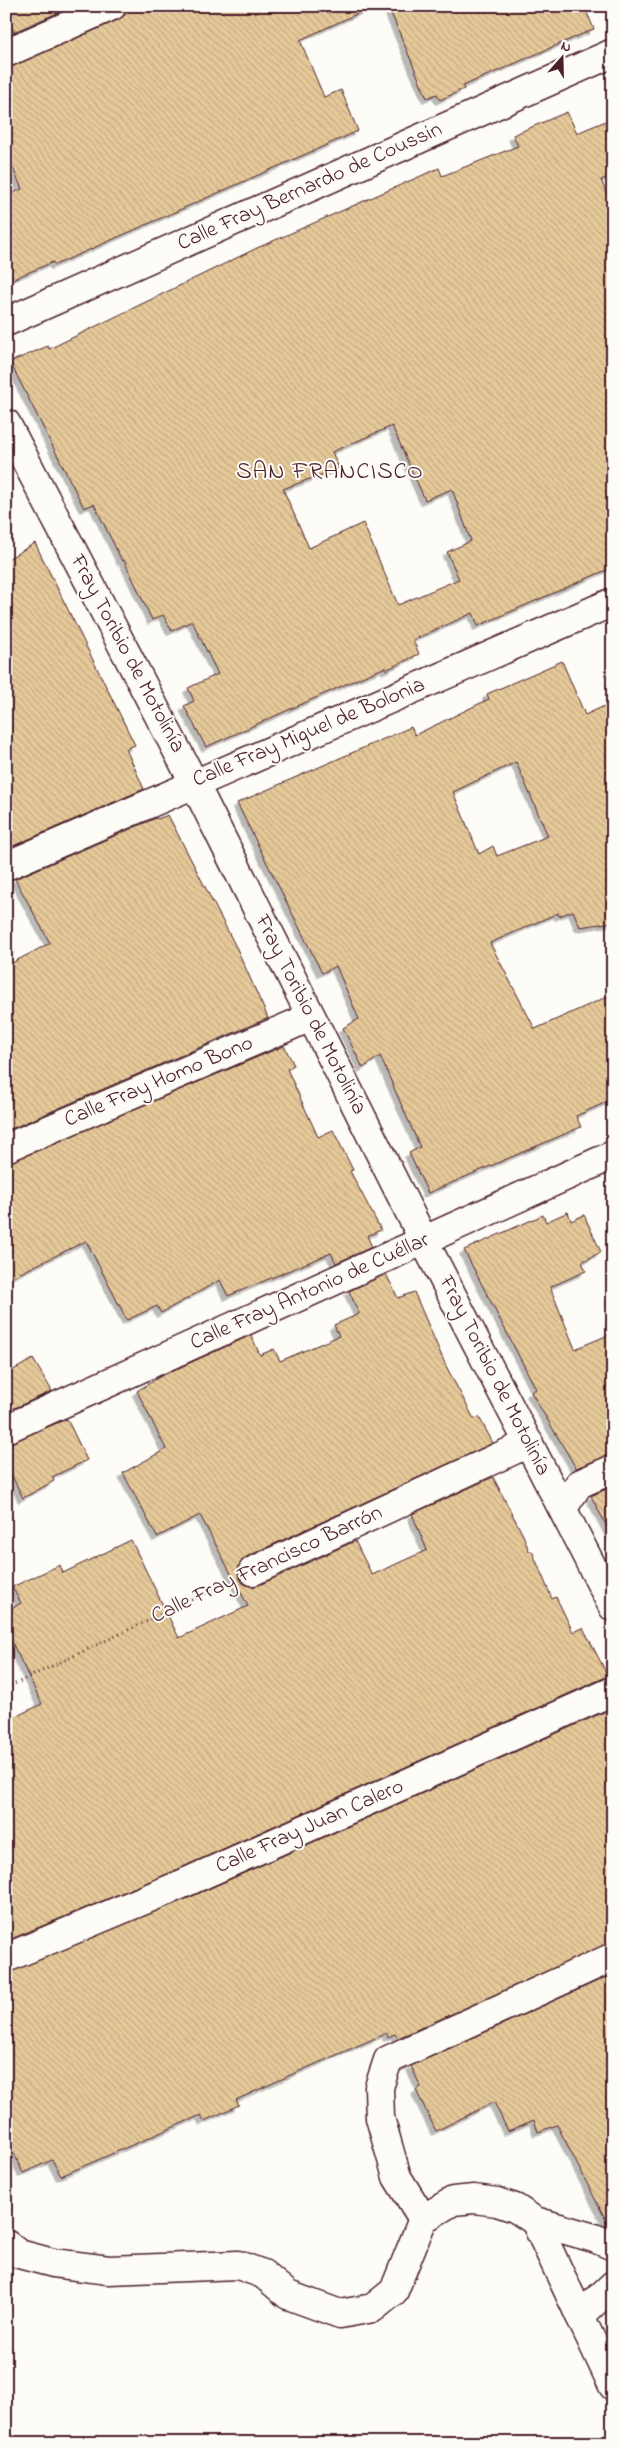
<svg xmlns="http://www.w3.org/2000/svg" width="619" height="2449" font-family="'Indie Flower',sans-serif">
  <style>
    .building { fill: url(#building-back-hatch); stroke: #4a1f2b; fill-rule: evenodd; filter: url(#shadow) }
    .lines { fill: none; stroke-linecap: round; stroke-linejoin: round }
    .minor-casing { stroke: #4a1f2b; stroke-width: 31 }
    .major-casing { stroke: #4a1f2b; stroke-width: 31 }
    .path { stroke: #4a1f2b; stroke-width: 3; stroke-dasharray: 1 4; stroke-linecap: butt }
    .minor { stroke: #fdfcf7; stroke-width: 28 }
    .major { stroke: #fdfcf7; stroke-width: 28 }
    .labels { text-anchor: middle; dominant-baseline: central; stroke-width: 4; stroke-linejoin: round; paint-order: stroke }
    .street-label { font-size: 22px; fill: #4a1f2b; stroke: #fdfcf7 }
    .neighbourhood-label { font-size: 24px; letter-spacing: 1px; fill: #4a1f2b; stroke: #fdfcf7 }
  </style>
  <defs>
    <pattern id="building-back-hatch" width="6" height="6" patternUnits="userSpaceOnUse" patternTransform="scale(1.25)"><rect width="6" height="6" fill="#e5c999"/><path d="M-1 5l2 2M0 0l6 6M5-1l2 2" fill="none" stroke="#c6ac84"/></pattern>
    <filter id="shadow"><feDropShadow dx="-4.5" dy="4.5" stdDeviation="0" flood-color="#0004"/></filter>
  </defs>
  <rect width="100%" height="100%" fill="#fdfcf7"/>
  <filter id="ink" filterUnits="userSpaceOnUse"><feTurbulence type="fractalNoise" baseFrequency=".02" numOctaves="2"/><feDisplacementMap in="SourceGraphic" scale="10" xChannelSelector="R" yChannelSelector="G"/><feConvolveMatrix kernelMatrix="1 2 1 2 8 2 1 2 1" color-interpolation-filters="sRGB"/></filter>
  <g filter="url(#ink)">
    <g class="building">
      <polygon points="6,6 73,6 14,32 6,15"/>
      <polygon points="127,6 374,6 300,40 324,97 341,90 358,131 55,265 53,262 6,282 6,196 22,189 6,152 6,69 118,20 125,15"/>
      <polygon points="388,6 584,6 594,29 463,86 464,89 440,100 437,94 427,98"/>
      <path d="M567,112L577,133L613,118V175L601,180L613,208V567L478,626L473,613L413,640L419,654L386,670V667L362,677L206,747L184,706L194,701L188,688L218,674L192,621L172,631L163,615L152,620L124,560L122,561L94,504L84,508L10,362L48,346L49,349L257,248L439,168L442,176L518,146L513,135ZM392,426L425,500L452,489L471,541L447,552L459,579L398,605L363,523L309,548L283,489L339,468L332,452Z"/>
      <polygon points="35,543 135,745 126,749 144,789 6,849 6,560"/>
      <path d="M562,661L585,715L613,702V922L580,927L573,911L559,916L558,913L490,943L535,1029L613,994V1099L576,1116L581,1127L428,1193L409,1153L420,1147L380,1056L363,1068L343,1028L359,1019L336,966L322,973L237,803L411,727L415,735L489,699L487,694ZM516,762L548,836L497,856L493,846L479,854L453,792Z"/>
      <polygon points="168,815 237,949 268,1018 6,1131 6,966 50,943 15,879 156,818 157,819"/>
      <polygon points="284,1046 294,1065 287,1069 318,1137 333,1130 353,1170 350,1171 381,1230 367,1236 372,1247 336,1263 331,1253 228,1296 220,1280 161,1313 157,1306 127,1320 86,1241 6,1280 6,1163"/>
      <polygon points="568,1212 571,1221 584,1215 601,1252 582,1262 586,1271 550,1287 575,1349 613,1333 613,1454 576,1468 531,1392 536,1389 464,1250 543,1215 546,1222"/>
      <polygon points="386,1274 398,1298 414,1292 446,1366 474,1419 479,1417 493,1443 246,1557 241,1562 238,1569 239,1578 244,1584 252,1587 259,1585 355,1541 372,1575 427,1550 412,1514 493,1477 523,1535 529,1551 532,1551 552,1599 556,1597 573,1632 583,1628 608,1676 174,1871 6,1941 6,1721 42,1704 6,1630 6,1611 21,1603 12,1587 60,1565 63,1573 131,1540 179,1638 248,1606 200,1515 157,1537 123,1473 166,1449 137,1391 161,1376 251,1335 260,1355 274,1349 280,1361 339,1336 334,1325 359,1314 349,1291"/>
      <polygon points="33,1359 52,1391 6,1412 6,1374"/>
      <polygon points="67,1419 87,1460 52,1477 54,1481 23,1498 6,1464 6,1444"/>
      <polygon points="613,1486 613,1538 591,1496"/>
      <polygon points="613,1708 613,1942 398,2038 395,2034 388,2037 387,2033 295,2073 236,2100 239,2105 204,2121 201,2115 61,2176 52,2160 23,2173 15,2155 6,2159 6,1973 186,1899"/>
      <polygon points="613,1974 613,2229 610,2228 557,2125 538,2132 534,2120 508,2131 494,2102 436,2131 416,2090 421,2087 411,2066"/>
    </g>
    <g class="lines">
      <g class="minor-casing">
        <g id="minor">
          <polyline points="6,53 112,6"/>
          <polyline points="6,322 613,53"/>
          <polyline points="6,423 194,783 424,1241 613,1607"/>
          <polyline points="6,866 613,602"/>
          <polyline points="6,1148 311,1017"/>
          <polyline points="6,1429 613,1155"/>
          <polyline points="563,1508 579,1484 613,1469"/>
          <polyline points="253,1571 529,1443"/>
          <polyline points="6,1958 180,1885 613,1691"/>
          <polyline points="423,2219 397,2177 380,2118 379,2087 388,2060 613,1957"/>
          <polyline points="535,2221 580,2316"/>
          <polyline points="6,2244 19,2254 53,2263 109,2270 238,2265 263,2274 288,2295 340,2314 373,2308 394,2291 423,2219 453,2201 474,2199 497,2202 515,2208 535,2221 594,2238 613,2246"/>
        </g>
      </g>
      <g class="major-casing">
        <polyline id="major" points="613,2285 580,2316 613,2386"/>
      </g>
      <polyline class="path" points="6,1688 223,1585"/>
      <use href="#minor" class="minor"/>
      <use href="#major" class="major"/>
    </g>
  </g>
  <g class="labels">
    <g class="street-label">
      <text transform="translate(310 187) rotate(-24)">Calle Fray Bernardo de Coussin</text>
      <text transform="translate(127 654) rotate(62)">Fray Toribio de Motolinía</text>
      <text transform="translate(309 733) rotate(-23)">Calle Fray Miguel de Bolonia</text>
      <text transform="translate(310 1015) rotate(63)">Fray Toribio de Motolinía</text>
      <text transform="translate(159 1082) rotate(-23)">Calle Fray Homo Bono</text>
      <text transform="translate(310 1292) rotate(-24)">Calle Fray Antonio de Cuéllar</text>
      <text transform="translate(494 1376) rotate(63)">Fray Toribio de Motolinía</text>
      <text transform="translate(267 1565) rotate(-25)">Calle Fray Francisco Barrón</text>
      <text transform="translate(310 1827) rotate(-24)">Calle Fray Juan Calero</text>
    </g>
    <g class="neighbourhood-label">
      <text x="330" y="472">SAN FRANCISCO</text>
    </g>
  </g>
  <rect width="619" height="2449" fill="none" stroke="#fdfcf7" stroke-width="25"/>
  <rect x="12" y="12" width="594" height="2424" fill="none" stroke="#4a1f2b" stroke-width="2" filter="url(#ink)"/>
  <g transform="translate(562 58) rotate(20)" stroke="#fdfcf7" stroke-width="4" paint-order="stroke">
  <path d="M0-4L9 19L0 12L-9 19Z" fill="#4a1f2b"/>
  <text y="-8" font-size="14" font-weight="bold" text-anchor="middle" fill="#4a1f2b">N</text>
  </g>
</svg>
